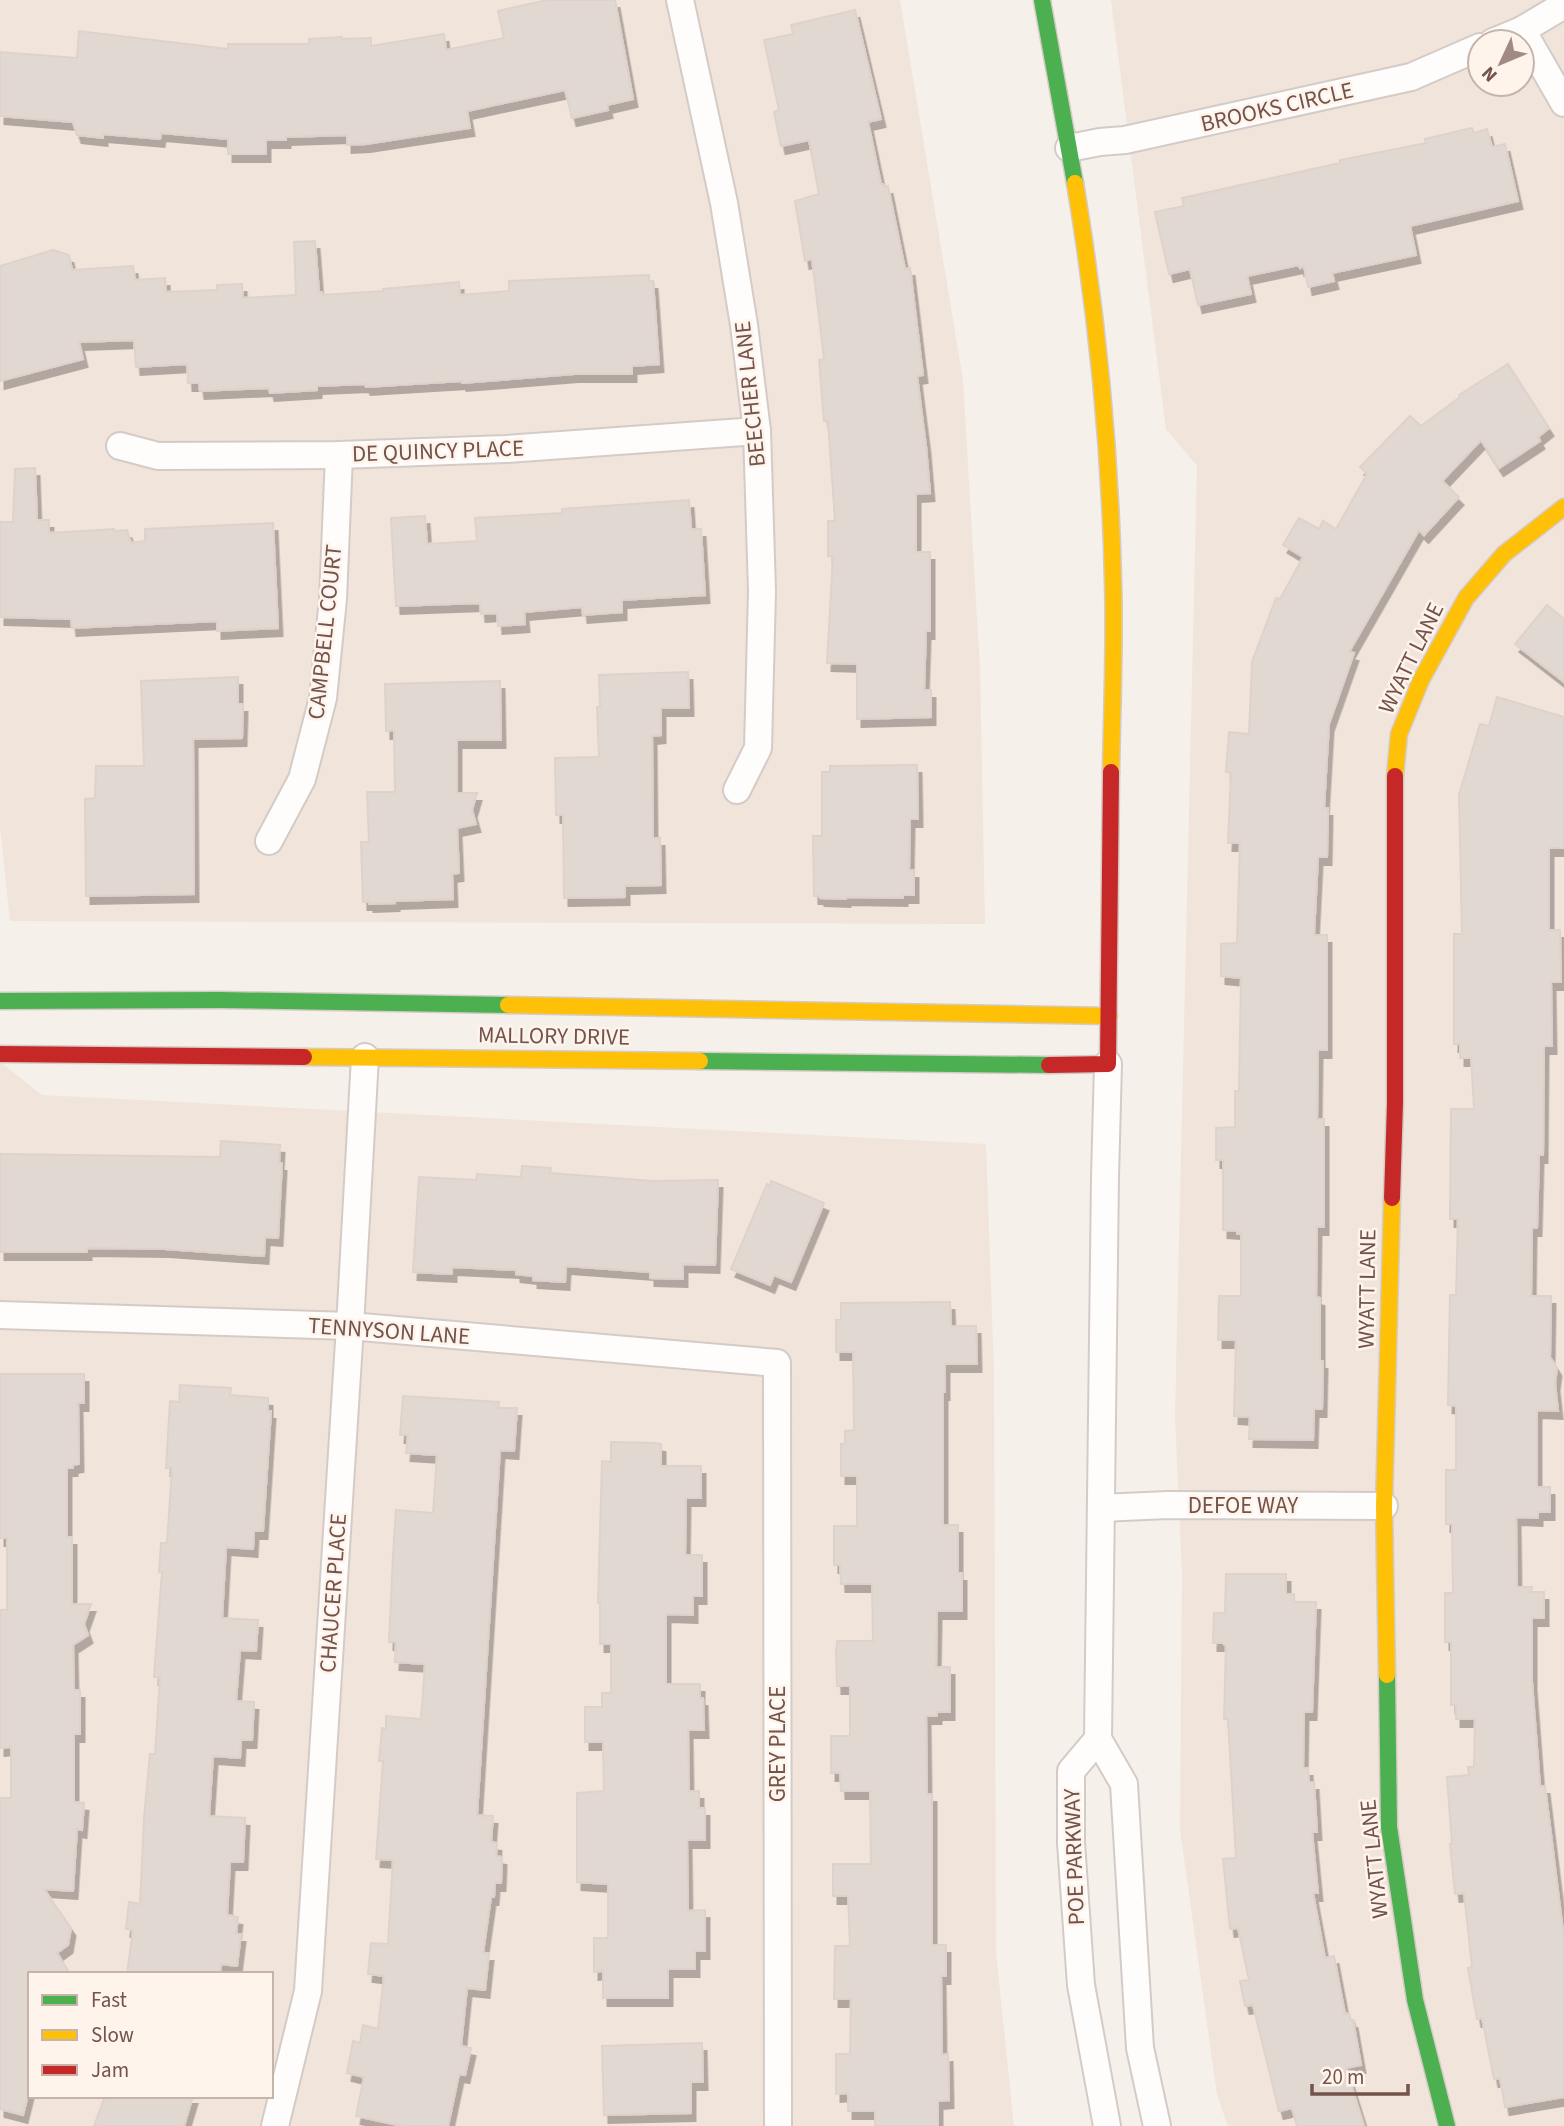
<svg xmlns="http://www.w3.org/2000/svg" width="1564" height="2126" font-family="'Source Sans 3',sans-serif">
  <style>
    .residential { fill: #f1e4da; fill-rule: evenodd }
    .building { fill: #e2d8d2; stroke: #dfd2cc; stroke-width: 2; filter: url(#shadow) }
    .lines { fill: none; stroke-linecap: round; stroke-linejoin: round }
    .street-casing { stroke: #d4cbc7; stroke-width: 30 }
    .fast-casing { stroke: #d5cbc6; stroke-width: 19 }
    .slow-casing { stroke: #d5cbc6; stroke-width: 19 }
    .jam-casing { stroke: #d5cbc6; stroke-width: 19 }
    .street { stroke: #fefdfc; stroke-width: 26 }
    .fast { stroke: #4caf50; stroke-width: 16 }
    .slow { stroke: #ffc107; stroke-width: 16 }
    .jam { stroke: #c62828; stroke-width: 16 }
    .labels { text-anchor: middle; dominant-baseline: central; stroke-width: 5; stroke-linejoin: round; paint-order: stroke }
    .street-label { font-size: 23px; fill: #73534b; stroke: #fef4eb }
  </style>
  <defs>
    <filter id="shadow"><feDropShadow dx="4.5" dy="8" stdDeviation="0" flood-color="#0004"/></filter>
  </defs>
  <rect width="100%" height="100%" fill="#f6f0ea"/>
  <g class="residential">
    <polygon points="0,0 900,0 963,380 980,669 985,924 10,921 0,827"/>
    <path d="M1111,0H1564V2126H1228L1217,2095L1180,1829L1182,1574L1175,1416L1197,466L1166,429ZM1480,42H1522V84H1480Z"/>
    <path d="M0,1062L42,1095L986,1144L994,1373L996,1953L1014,2126H0ZM30,1974H271V2096H30Z"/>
  </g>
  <g class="building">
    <polygon points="547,0 615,0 633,99 607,105 608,110 572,118 565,90 467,111 470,128 366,144 347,145 347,135 286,137 286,140 266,140 266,154 228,154 228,139 161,133 160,139 103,134 103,138 77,135 73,122 0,116 0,52 77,58 79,31 228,49 228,44 309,44 309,39 342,37 342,39 371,38 371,46 444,34 446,50 504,38 498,11"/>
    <polygon points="855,10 881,119 868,122 881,184 883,184 884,187 888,186 905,269 910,268 923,375 917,376 926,446 930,493 916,494 916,552 930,552 930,631 926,631 924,690 931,690 931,717 857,719 857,664 827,663 833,556 828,556 828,521 835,521 828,421 824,421 819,360 824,359 812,259 805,261 795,201 819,194 809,140 781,146 774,112 779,110 764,40 793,34 791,25"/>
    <polygon points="1472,128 1474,133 1487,129 1492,147 1505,144 1518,201 1410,226 1416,255 1332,273 1334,281 1308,287 1304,266 1300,268 1299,265 1247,276 1251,294 1198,305 1190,269 1169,274 1155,212 1184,206 1182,198 1340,163 1340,160 1426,143 1425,139"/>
    <polygon points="315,241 319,292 322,292 322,295 383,291 383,289 459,282 460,295 509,291 509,281 649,275 649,281 653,281 659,364 632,366 632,374 574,374 462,383 462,381 366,387 365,384 317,386 317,390 270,393 269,388 200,391 199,383 188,383 187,364 136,367 134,340 79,342 83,359 0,381 0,266 53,250 69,255 72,270 133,266 135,280 165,278 166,292 217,290 217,285 242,284 243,298 296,295 294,242"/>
    <polygon points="1508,364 1549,428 1538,437 1540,441 1499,468 1481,440 1442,481 1459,497 1424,535 1419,530 1349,652 1354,653 1329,724 1324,808 1328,808 1327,857 1318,857 1314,935 1327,935 1327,1050 1318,1050 1317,1119 1324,1119 1324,1227 1317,1227 1316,1297 1320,1298 1320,1361 1323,1361 1322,1409 1314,1409 1313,1440 1249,1439 1250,1417 1234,1416 1236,1340 1218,1340 1219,1296 1241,1296 1241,1234 1237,1234 1237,1231 1223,1230 1223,1160 1216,1160 1216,1128 1235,1127 1235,1091 1239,1091 1241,978 1221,976 1221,944 1237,943 1240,843 1228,843 1231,773 1226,772 1229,732 1249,734 1252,662 1276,598 1280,599 1303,557 1283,545 1299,518 1319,529 1323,521 1336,529 1367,474 1360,467 1410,416 1421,426 1460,397 1459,395"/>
    <polygon points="35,468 37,520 49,520 49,533 114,529 115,531 127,530 131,543 145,541 145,529 273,523 278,628 217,631 217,621 72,628 71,619 0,617 0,522 13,522 15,469"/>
    <polygon points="689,500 691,529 701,529 705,595 622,600 622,612 583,615 582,607 524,612 525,624 498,626 497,613 481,614 480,603 396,606 391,518 425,516 427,544 477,541 475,518 562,513 562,509"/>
    <polygon points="1547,605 1564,619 1564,682 1515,644"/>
    <polygon points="688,672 689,708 661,708 661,735 652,736 653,838 660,838 661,885 625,886 625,897 564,898 563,815 556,815 555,758 599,757 597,707 600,707 599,675"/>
    <polygon points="238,677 238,704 243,704 242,738 193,739 194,894 86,896 85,799 95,798 96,766 144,766 141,681"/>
    <polygon points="500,681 501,740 457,740 457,793 477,793 472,810 476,824 457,828 459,873 452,874 453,899 395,901 395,903 369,904 369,902 363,902 361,842 369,842 367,792 395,792 394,730 386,731 385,684"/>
    <polygon points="1497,697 1564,717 1564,848 1549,848 1549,930 1560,930 1561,982 1551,982 1552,1046 1544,1046 1543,1155 1539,1155 1537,1228 1532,1228 1531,1296 1551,1296 1550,1357 1557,1368 1555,1383 1558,1411 1537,1410 1537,1487 1550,1487 1550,1512 1538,1512 1538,1518 1516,1517 1517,1587 1532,1587 1531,1592 1544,1592 1544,1618 1532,1618 1532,1682 1540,1786 1545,1786 1564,1939 1564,2097 1505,2107 1500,2078 1494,2079 1482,2018 1477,2019 1468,1968 1472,1967 1464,1893 1455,1894 1450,1844 1452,1844 1447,1777 1469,1775 1468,1767 1474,1767 1475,1719 1456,1719 1456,1705 1451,1705 1451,1642 1445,1642 1445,1593 1453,1593 1452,1524 1446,1524 1446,1470 1456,1470 1456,1406 1448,1405 1450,1295 1456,1295 1458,1219 1450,1219 1451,1109 1474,1109 1471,1058 1460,1058 1460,1044 1454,1044 1454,934 1462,934 1459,795 1480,724 1489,726"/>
    <polygon points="917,765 918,819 910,819 909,870 914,870 914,895 903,895 903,898 846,897 846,899 820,898 819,896 814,896 813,836 822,836 822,772 830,772 830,766"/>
    <polygon points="221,1141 280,1145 279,1163 282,1163 278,1238 265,1237 264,1256 165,1249 87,1248 87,1252 0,1252 0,1154 220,1157"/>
    <polygon points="522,1166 551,1168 550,1173 653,1181 718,1180 715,1265 683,1264 683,1279 650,1278 650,1272 566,1266 565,1282 533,1280 533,1276 516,1274 516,1270 452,1267 452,1274 413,1272 419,1177 476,1180 477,1174 521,1177"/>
    <polygon points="771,1181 824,1203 791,1282 774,1275 770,1285 731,1269 767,1184 770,1186"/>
    <polygon points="950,1302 951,1326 976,1326 977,1364 945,1364 945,1392 943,1392 943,1525 958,1525 958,1573 962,1573 962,1611 937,1611 936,1667 950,1667 950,1712 937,1712 937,1716 926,1716 927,1794 932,1794 932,1945 946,1945 946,1976 941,1976 942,2055 948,2054 949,2100 938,2101 938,2126 875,2126 875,2111 848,2111 848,2093 836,2094 836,2054 850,2054 851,1999 834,1999 835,1946 850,1946 848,1896 833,1896 833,1864 871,1864 870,1791 841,1791 840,1773 831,1773 831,1736 850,1736 850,1686 837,1686 836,1653 837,1641 873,1641 872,1584 841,1584 840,1565 834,1565 834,1526 857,1526 857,1476 841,1476 841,1444 845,1444 845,1431 854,1430 853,1352 836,1352 836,1320 841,1320 841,1303"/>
    <polygon points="0,1374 84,1374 84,1403 78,1403 79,1464 73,1465 73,1468 67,1468 67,1537 72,1537 72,1604 91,1604 84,1624 88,1635 73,1645 74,1690 80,1690 80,1734 74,1734 74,1802 84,1803 82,1830 77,1829 73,1891 44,1889 71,1928 68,1945 57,1953 70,1974 30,1974 30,2087 23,2115 0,2109 0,1798 11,1798 11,1747 0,1748 0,1610 7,1610 7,1538 0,1538"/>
    <polygon points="180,1385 231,1388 230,1395 268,1398 268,1411 271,1411 263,1531 254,1531 253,1549 226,1547 222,1618 258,1620 256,1651 240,1650 236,1701 254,1702 252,1740 241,1740 240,1758 213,1756 209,1816 245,1818 243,1862 230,1862 227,1915 238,1917 236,1934 241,1934 237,1966 221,1964 220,1974 127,1974 133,1930 126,1929 129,1902 140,1904 144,1818 150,1754 155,1754 160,1677 154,1677 162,1572 159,1572 161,1543 167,1543 172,1468 166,1468 170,1401 179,1402"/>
    <polygon points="403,1396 499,1402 498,1408 517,1408 514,1451 500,1450 477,1815 493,1816 491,1842 497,1843 496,1856 502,1857 501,1883 495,1883 494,1897 491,1897 483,1953 489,1953 485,1990 467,1988 461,2046 471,2048 465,2075 459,2074 448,2126 402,2126 356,2116 364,2077 347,2073 353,2041 360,2043 363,2025 378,2029 384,1976 368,1974 371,1943 388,1944 393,1860 376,1859 383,1761 379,1761 382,1728 386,1729 386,1716 421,1719 425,1664 395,1662 396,1642 389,1642 393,1556 396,1510 433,1513 437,1455 406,1453 408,1435 400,1435"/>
    <polygon points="611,1442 655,1443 661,1444 661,1466 701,1466 701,1498 686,1498 685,1555 702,1555 702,1596 693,1596 693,1615 666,1614 666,1684 700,1684 700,1698 703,1698 704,1730 688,1730 689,1791 699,1791 699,1808 705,1808 705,1840 687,1840 688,1911 705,1910 705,1951 695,1951 695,1969 668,1969 668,1998 603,1998 603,1971 594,1972 594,1938 608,1938 608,1884 577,1882 577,1793 604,1791 603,1742 585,1742 585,1707 602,1707 602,1693 611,1693 611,1644 600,1644 600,1603 598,1603 602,1461 611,1462"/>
    <polygon points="1226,1574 1286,1574 1286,1594 1294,1594 1294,1602 1316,1602 1312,1712 1304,1712 1303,1768 1308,1768 1309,1782 1314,1782 1317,1832 1312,1832 1318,1893 1313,1893 1325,1958 1334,1956 1345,2014 1349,2013 1351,2020 1353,2020 1361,2065 1346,2068 1364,2126 1297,2126 1292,2108 1279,2111 1253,2005 1245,2006 1240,1981 1249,1980 1238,1928 1230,1929 1223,1859 1236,1858 1228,1719 1224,1719 1226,1646 1223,1643 1213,1643 1214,1613 1225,1613"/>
    <polygon points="702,2043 703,2082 691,2082 691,2113 604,2115 602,2046"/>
    <polygon points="105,2096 193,2096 184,2126 94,2126"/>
  </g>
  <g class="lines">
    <g class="street-casing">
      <g id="street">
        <polyline points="680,0 724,203 744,325 757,431 762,591 758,748 737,790"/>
        <polyline points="1522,30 1564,103"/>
        <polyline points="1493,42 1522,30 1564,5"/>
        <polyline points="1069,148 1100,142 1125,140 1411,77 1480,47"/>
        <polyline points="120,446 158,456 339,455 506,449 757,431"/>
        <polyline points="269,841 302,779 323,698 333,599 339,455"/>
        <polyline points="0,1315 350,1326 777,1363 778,2126"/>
        <polyline points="1101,1508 1168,1505 1384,1506"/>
        <polyline points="1098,1739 1105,1177 1108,1064"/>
        <polyline points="1098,1739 1071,1771 1071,1843 1081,1985 1107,2126"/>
        <polyline points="1098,1739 1124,1784 1140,2048 1157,2126"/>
        <polyline points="275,2126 308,1991 350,1326 365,1057"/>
      </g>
    </g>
    <g class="fast-casing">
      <g id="fast">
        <polyline points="1042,0 1075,183"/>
        <polyline points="0,1001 220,1000 508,1005"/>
        <polyline points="700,1061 1049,1065"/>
        <polyline points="1387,1675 1389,1827 1415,2000 1447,2126"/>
      </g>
    </g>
    <g class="slow-casing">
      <g id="slow">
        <path d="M1075,183C1097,314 1110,447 1113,581C1115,644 1112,709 1111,772"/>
        <polyline points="1395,776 1399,734 1421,680 1466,598 1504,554 1564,507"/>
        <polyline points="508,1005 1109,1016"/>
        <polyline points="304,1057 700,1061"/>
        <polyline points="1387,1675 1384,1506 1392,1198"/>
      </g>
    </g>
    <g class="jam-casing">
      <g id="jam">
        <polyline points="0,1054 304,1057"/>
        <polyline points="1049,1065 1108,1064 1111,772"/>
        <polyline points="1392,1198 1395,1103 1395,776"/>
      </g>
    </g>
    <use href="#street" class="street"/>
    <use href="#fast" class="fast"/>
    <use href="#slow" class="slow"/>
    <use href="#jam" class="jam"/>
  </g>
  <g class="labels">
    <g class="street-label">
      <text transform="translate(1277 107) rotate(-13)">BROOKS CIRCLE</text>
      <text transform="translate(750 394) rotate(-96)">BEECHER LANE</text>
      <text transform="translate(438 451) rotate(-2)">DE QUINCY PLACE</text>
      <text transform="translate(325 632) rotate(-84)">CAMPBELL COURT</text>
      <text transform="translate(1411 658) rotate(-64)">WYATT LANE</text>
      <text transform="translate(554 1036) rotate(1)">MALLORY DRIVE</text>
      <text transform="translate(1367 1289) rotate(-89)">WYATT LANE</text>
      <text transform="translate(389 1331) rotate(4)">TENNYSON LANE</text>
      <text x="1243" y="1505">DEFOE WAY</text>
      <text transform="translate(333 1593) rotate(-86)">CHAUCER PLACE</text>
      <text transform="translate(777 1744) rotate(-90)">GREY PLACE</text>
      <text transform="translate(1074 1857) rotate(-92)">POE PARKWAY</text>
      <text transform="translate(1374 1859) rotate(-96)">WYATT LANE</text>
    </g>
  </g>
  <rect x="28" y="1972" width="245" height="126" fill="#fef4eb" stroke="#c6b4ab" stroke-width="2"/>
  <rect x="42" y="1995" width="35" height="10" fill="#4caf50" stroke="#c6b4ab" stroke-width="2"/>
  <text x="91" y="2007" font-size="21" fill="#73534b">Fast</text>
  <rect x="42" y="2030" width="35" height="10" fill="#ffc107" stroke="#c6b4ab" stroke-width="2"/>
  <text x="91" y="2042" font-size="21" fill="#73534b">Slow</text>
  <rect x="42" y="2065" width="35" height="10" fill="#c62828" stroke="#c6b4ab" stroke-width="2"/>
  <text x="91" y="2077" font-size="21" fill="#73534b">Jam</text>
  <g transform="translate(1501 63) rotate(226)"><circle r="33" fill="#fef4eb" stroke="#c6b4ab" stroke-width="2"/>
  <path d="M0-5L12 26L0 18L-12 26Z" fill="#a18a83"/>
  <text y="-10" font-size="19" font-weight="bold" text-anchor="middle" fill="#73534b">N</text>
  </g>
  <path d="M1312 2084v10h96v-10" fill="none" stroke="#73534b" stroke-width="3.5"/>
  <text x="1322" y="2084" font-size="21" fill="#73534b" stroke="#fef4eb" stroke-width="5" paint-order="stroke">20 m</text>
</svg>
